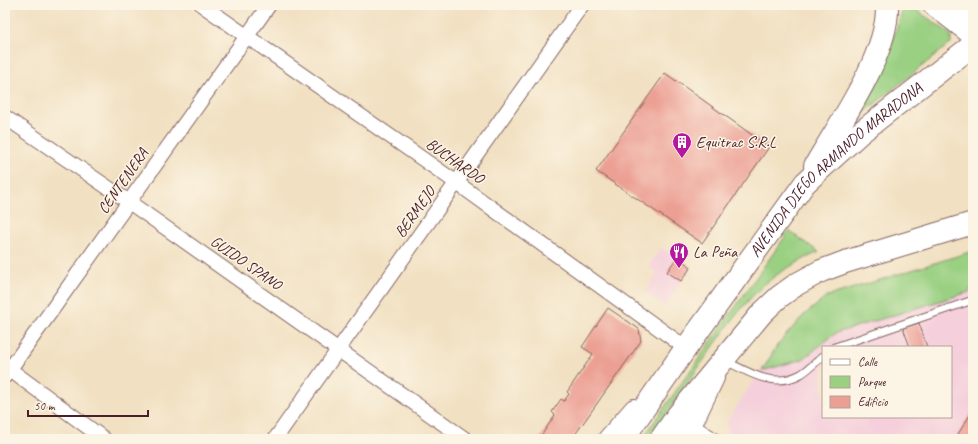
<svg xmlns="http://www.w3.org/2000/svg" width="978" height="444" font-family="Caveat,sans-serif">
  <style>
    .built { fill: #f5cfdb; fill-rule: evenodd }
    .green { fill: #9ad082; stroke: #727856 }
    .building { fill: #eca094 }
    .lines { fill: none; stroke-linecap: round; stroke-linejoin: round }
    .service-casing { stroke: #846360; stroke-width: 9 }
    .minor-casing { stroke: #846360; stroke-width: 16 }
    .tertiary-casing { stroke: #846360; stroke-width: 20 }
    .secondary-casing { stroke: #846360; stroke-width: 22 }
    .primary-casing { stroke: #846360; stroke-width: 24 }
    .service { stroke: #fff; stroke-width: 7 }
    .minor { stroke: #fff; stroke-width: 14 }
    .tertiary { stroke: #fff; stroke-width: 18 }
    .secondary { stroke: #fff; stroke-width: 20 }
    .primary { stroke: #fff; stroke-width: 22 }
    .labels { text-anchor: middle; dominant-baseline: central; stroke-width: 3; stroke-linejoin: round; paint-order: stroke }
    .poi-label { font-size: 16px; fill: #4a1f2b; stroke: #fcf5e5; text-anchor: start }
    .street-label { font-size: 16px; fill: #4a1f2b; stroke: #fcf5e5 }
  </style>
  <rect width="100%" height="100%" fill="#fcf5e5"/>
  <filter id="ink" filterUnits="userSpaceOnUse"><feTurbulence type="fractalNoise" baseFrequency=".025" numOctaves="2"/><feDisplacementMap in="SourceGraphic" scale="8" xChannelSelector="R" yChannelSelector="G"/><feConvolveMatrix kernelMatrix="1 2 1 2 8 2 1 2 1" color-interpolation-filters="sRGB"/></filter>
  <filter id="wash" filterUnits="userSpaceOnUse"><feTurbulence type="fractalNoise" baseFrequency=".012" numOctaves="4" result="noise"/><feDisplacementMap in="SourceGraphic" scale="16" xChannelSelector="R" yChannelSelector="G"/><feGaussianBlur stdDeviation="0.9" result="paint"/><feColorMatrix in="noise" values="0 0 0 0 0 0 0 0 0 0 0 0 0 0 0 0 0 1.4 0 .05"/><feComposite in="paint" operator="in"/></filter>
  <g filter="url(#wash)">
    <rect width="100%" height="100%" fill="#f1e0c1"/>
    <g class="built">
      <polygon points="661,248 691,267 665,306 645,292 658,273 648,267"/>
      <path d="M973,251V439H736L727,434V421L778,344L804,315L828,296ZM823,347H951V417H823Z"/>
    </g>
    <g class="green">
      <polygon points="912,7 951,34 951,43 853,121 886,62 903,8"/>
      <path d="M789,231L819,252C801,260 782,270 766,283C743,303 726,329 708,354C688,382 668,411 648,439H642Z"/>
      <polygon points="973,251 973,286 969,292 836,333 803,359 762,371 778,344 804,315 828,296"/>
    </g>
    <g id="blocks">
      <g class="building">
        <polygon points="665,73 769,147 702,243 596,171"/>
        <polygon points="677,257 691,267 681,281 667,272"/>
        <polygon points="608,308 639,329 641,341 572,439 539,439 555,415 552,412 561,399 564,401 569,394 567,392 593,354 582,347"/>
        <polygon points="919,323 927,347 910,347 903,328"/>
        <polygon points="973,410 973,439 955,439"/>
      </g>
    </g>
  </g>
  <g filter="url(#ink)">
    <use href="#blocks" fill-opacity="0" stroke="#846360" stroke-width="1"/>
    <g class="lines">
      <g class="service-casing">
        <g id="service">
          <polyline points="835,347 973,300"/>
          <path d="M726,361C750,373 774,389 801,374C809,369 816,362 823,356"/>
        </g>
      </g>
      <g class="minor-casing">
        <g id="minor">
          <polyline points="202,5 457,183 686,348"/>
          <polyline points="5,117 129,202 465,439"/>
          <polyline points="5,366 104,439"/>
          <polyline points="5,376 269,5"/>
          <polyline points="684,421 713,439"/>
          <polyline points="275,439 582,5"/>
        </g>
      </g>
      <g class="tertiary-casing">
        <g id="tertiary">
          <polyline points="607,439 634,408"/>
          <polyline points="684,439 692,426 715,378"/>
        </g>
      </g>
      <g class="secondary-casing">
        <g id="secondary">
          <polyline points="933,5 973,36"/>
          <polyline points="956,5 973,15"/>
        </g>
      </g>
      <g class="primary-casing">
        <g id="primary">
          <path d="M815,166C839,124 889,54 887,5"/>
          <path id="s1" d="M623,439L686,348L805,183L860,133L973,45"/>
          <polyline points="661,439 677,416 762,313 779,297 797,284 821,271 845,262 973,223"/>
        </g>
      </g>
      <use href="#service" class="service"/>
      <use href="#minor" class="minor"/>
      <use href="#tertiary" class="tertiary"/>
      <use href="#secondary" class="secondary"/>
      <use href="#primary" class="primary"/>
    </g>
  </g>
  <defs>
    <g id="building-pin" transform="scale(1)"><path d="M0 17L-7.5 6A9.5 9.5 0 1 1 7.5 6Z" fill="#b5179e" stroke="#fcf5e5"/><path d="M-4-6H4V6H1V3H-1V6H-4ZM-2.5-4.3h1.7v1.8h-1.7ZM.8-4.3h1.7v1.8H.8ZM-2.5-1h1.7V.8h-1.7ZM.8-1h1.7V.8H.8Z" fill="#fff"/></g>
    <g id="restaurant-pin" transform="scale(1)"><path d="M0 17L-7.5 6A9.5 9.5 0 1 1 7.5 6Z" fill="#b5179e" stroke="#fcf5e5"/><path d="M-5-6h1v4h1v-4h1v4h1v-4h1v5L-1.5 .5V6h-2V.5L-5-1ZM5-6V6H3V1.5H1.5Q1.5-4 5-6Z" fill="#fff"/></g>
  </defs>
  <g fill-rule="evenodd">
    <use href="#building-pin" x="682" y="142"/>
    <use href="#restaurant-pin" x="679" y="252"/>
  </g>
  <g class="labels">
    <g class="poi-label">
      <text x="696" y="142">Equitrac S.R.L</text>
      <text x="693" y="252">La Peña</text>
    </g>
    <g class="street-label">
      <text transform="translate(455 161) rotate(35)">BUCHARDO</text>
      <text stroke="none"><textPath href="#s1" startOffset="345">AVENIDA DIEGO ARMANDO MARADONA</textPath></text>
      <text transform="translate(123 181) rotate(-55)">CENTENERA</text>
      <text transform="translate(415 212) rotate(-55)">BERMEJO</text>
      <text transform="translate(246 263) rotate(35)">GUIDO SPANO</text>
    </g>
  </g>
  <rect width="978" height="444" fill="none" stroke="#fcf5e5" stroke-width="20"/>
  <rect x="822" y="346" width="130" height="72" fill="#fcf5e5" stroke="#b59f9b"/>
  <rect x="830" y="359" width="20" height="6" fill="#ffffff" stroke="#b59f9b"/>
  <text x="858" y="366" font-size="12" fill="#4a1f2b">Calle</text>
  <rect x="830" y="376" width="20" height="12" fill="#9ad082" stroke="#b59f9b"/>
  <text x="858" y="386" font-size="12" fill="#4a1f2b">Parque</text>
  <rect x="830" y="396" width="20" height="12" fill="#eca094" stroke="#b59f9b"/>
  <text x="858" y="406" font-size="12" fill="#4a1f2b">Edificio</text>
  <path d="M28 410v6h120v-6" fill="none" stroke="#4a1f2b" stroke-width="2"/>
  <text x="34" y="410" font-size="12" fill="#4a1f2b" stroke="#fcf5e5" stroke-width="3" paint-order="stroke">50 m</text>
</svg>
